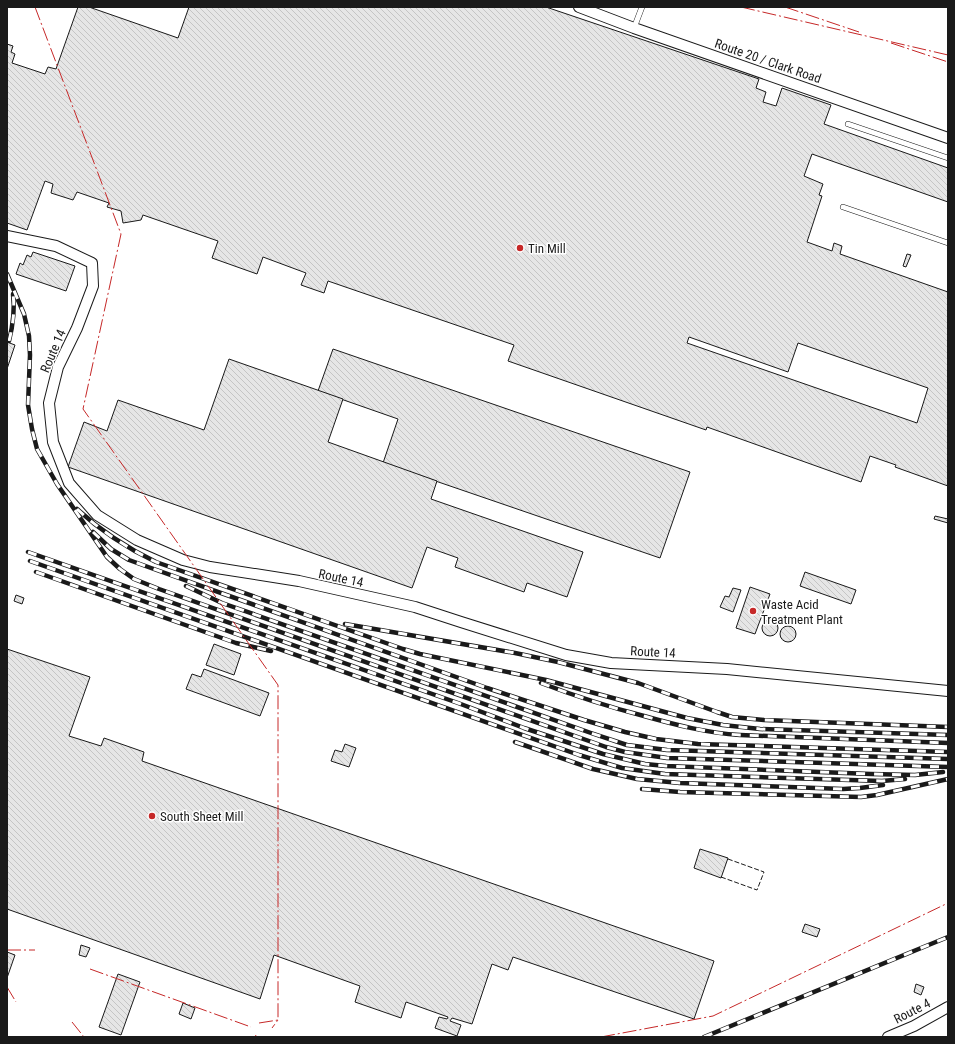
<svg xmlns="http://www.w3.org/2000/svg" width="955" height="1044" font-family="'Roboto Condensed',sans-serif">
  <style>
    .building { fill: url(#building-back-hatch); stroke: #1a1a1a; fill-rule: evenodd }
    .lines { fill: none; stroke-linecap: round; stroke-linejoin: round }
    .service-casing { stroke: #1a1a1a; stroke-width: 6 }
    .minor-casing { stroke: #1a1a1a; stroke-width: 12 }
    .service { stroke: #fff; stroke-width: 5 }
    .minor { stroke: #fff; stroke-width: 10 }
    .rail-casing { stroke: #1a1a1a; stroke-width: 4.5 }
    .rail { stroke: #fff; stroke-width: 3; stroke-dasharray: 9; stroke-linecap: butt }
    .fence { stroke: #1a1a1a; stroke-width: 1; stroke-dasharray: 5 2; stroke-linecap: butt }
    .power { stroke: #c62828; stroke-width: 1; stroke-dasharray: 14 3 2 3; stroke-linecap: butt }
    .poi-dot { fill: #c62828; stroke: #fff; stroke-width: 1.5 }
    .labels { text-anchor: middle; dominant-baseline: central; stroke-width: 3; stroke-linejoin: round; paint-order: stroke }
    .street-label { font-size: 13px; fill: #1a1a1a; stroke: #fff }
    .poi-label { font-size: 13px; fill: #1a1a1a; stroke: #fff; text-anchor: start }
  </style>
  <defs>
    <pattern id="building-back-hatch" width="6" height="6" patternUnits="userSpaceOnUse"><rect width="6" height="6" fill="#e6e6e6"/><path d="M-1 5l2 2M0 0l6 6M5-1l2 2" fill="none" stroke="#c5c5c5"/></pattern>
  </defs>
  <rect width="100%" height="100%" fill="#fff"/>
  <g class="building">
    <path d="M78,7H89L178,38L189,7H546L759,79L756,88L766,92L763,102L776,106L782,88L831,105L824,124L948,168V202L812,154L804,176L823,184L819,195L822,196L807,242L832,251L834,243L842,246L840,254L948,292V486L895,467L896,465L870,456L861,482L707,427L706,430L508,361L514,345L328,281L324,293L301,285L306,273L263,257L257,274L212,258L218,241L143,215L141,220L123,223L121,211L107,207L109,203L77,192L73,200L51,193L53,184L45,181L27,230L7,223V44L13,46L11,52L15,54L12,63L45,74L48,67L56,69ZM689,337L788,372L798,343L928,388L917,423L687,343Z"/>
    <polygon points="33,252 75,266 66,291 16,274 20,263 23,265 27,255 31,257"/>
    <polygon points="907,254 911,255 906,267 903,266"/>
    <polygon points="7,342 15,345 7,369"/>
    <polygon points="333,349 690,472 660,558 383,463 398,419 318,391"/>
    <polygon points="229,359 343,399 328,442 437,481 431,499 583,552 567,597 527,583 524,592 455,567 458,558 427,547 412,588 68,467 84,422 107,431 118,400 204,430"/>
    <polygon points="935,516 948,519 948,523 934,519"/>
    <polygon points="805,572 856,590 851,604 800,586"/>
    <polygon points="750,587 770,594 755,634 736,628"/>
    <polygon points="733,588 741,590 733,612 720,607 725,596 729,597"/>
    <polygon points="16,595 24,598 22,604 14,601"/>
    <circle cx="770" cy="628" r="8"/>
    <circle cx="788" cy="634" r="8"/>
    <polygon points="214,644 241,654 234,675 206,665"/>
    <polygon points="7,649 90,677 69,736 101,746 104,738 144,752 142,761 714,961 694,1019 513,957 508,970 492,964 472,1024 452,1018 450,1021 461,1025 457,1036 435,1028 439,1017 447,1019 448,1017 406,1002 401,1018 355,1002 360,986 274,955 260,999 7,909"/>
    <polygon points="204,669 269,693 260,716 186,689 192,674 201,677"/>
    <polygon points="345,744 356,748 349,767 331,761 335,750 342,752"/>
    <polygon points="700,849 728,858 721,878 694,868"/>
    <polygon points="805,924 820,929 817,937 802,932"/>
    <polygon points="81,945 90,948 86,957 79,955"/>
    <polygon points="7,952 15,955 7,978"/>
    <polygon points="118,974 140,982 121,1035 99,1027"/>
    <polygon points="916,984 924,987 921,995 914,992"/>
    <polygon points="183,1003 195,1008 191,1019 179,1014"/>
  </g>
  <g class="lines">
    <g class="service-casing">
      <g id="service">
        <polyline points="634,28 642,7"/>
        <polyline points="848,124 948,158"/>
        <polyline points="843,207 948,243"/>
      </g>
    </g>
    <g class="minor-casing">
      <g id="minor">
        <polyline points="579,7 634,28 948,138"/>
        <polyline points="7,236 56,246 92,263 93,286 77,328 58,367 49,403 53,442 69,483 97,515 137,540 183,560 210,567 299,581 415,607 461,622 566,655 611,663 727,669 948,691"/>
        <polyline points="888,1037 914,1026 948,1007"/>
      </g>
    </g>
    <use href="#service" class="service"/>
    <use href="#minor" class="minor"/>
    <g class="rail-casing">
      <g id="rail">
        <polyline points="7,274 24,314 29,336 30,355 28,405 32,429 37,449 57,484 107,557 120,569 134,579 159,589 606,747 625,752 667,758 948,767"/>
        <path d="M9,341C13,325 15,310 13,294"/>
        <path d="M77,509C101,531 127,548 156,562L403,649L420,654L546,680L687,718L723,725L760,729L948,735"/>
        <polyline points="93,532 111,549 129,560 151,568 487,688 584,720 625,732 656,739 698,744 948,752"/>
        <polyline points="28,552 458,703 524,728 603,754 645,764 666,766 871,774 915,775 943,772"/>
        <polyline points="30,561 579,755 622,768 665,774 882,781 905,779"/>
        <polyline points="36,572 236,643 271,651"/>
        <polyline points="186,586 222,603 591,733 627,745 667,750 948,759"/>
        <polyline points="345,624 515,653 558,662 638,683 717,712 732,717 764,720 948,727"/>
        <path d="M541,683C575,696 609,707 644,716C676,725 707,733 740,735L948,743"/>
        <polyline points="515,742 593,769 637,779 680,783 843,789 860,788 883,785"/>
        <polyline points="642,789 680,792 861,797 877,795 948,779"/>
        <polyline points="704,1037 948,937"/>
      </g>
    </g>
    <use href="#rail" class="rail"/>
    <polyline class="fence" points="721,877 757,890 764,872 728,859"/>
    <g class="power">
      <polyline points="35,7 121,234 83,409 278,685 278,1020 272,1028"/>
      <polyline points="741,7 948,55"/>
      <polyline points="785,7 859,32"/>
      <polyline points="891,43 948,62"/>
      <polyline points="7,950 35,950"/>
      <polyline points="90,969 251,1027"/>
      <polyline points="7,987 16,1002"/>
      <polyline points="72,1022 84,1037"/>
      <polyline points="259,1023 278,1020"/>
      <polyline points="278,1036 279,1037"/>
      <polyline points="255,1037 256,1035"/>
      <polyline points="601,1037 713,1016 948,903"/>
    </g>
  </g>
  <g class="poi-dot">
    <circle cx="520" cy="248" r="4"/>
    <circle cx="753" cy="611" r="4"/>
    <circle cx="152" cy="816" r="4"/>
  </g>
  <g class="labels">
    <g class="street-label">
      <text transform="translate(768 61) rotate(19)">Route 20 / Clark Road</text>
      <text transform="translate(53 351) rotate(-67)">Route 14</text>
      <text transform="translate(341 578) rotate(12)">Route 14</text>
      <text transform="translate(653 652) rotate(3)">Route 14</text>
      <text transform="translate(912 1011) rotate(-27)">Route 4</text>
    </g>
    <g class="poi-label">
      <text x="528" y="248">Tin Mill</text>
      <text x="761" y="604">Waste Acid<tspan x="761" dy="15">Treatment Plant</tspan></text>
      <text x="160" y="816">South Sheet Mill</text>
    </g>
  </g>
  <rect width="955" height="1044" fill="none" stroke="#1a1a1a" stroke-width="16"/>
</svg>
